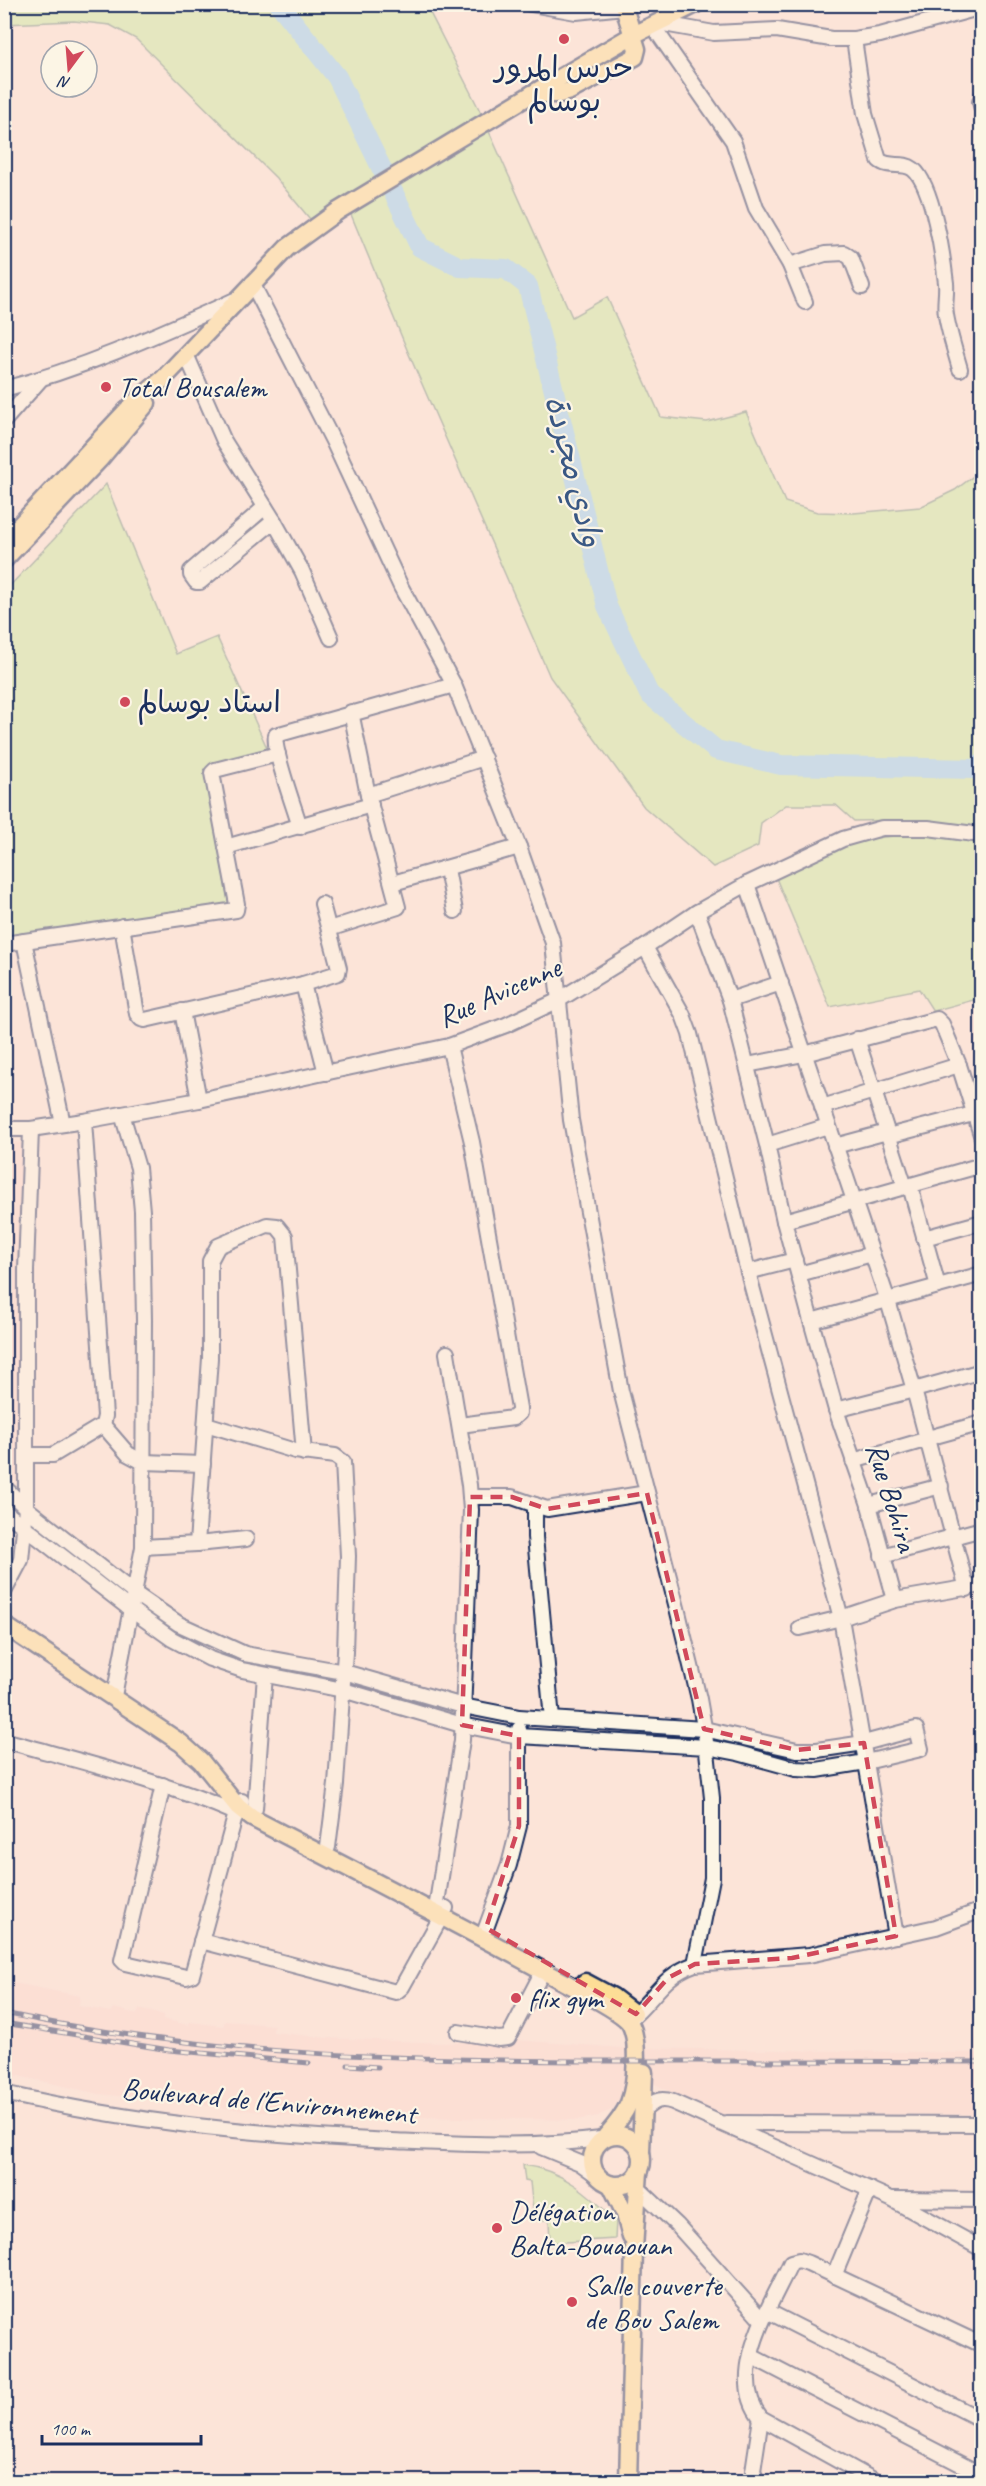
<svg xmlns="http://www.w3.org/2000/svg" width="986" height="2486" font-family="Caveat,'Playpen Sans Arabic',sans-serif">
  <style>
    .built { fill: #fcd9cf }
    .green { fill: #c9eba3; stroke: #728d80; stroke-width: 1.5 }
    .lines { fill: none; stroke-linecap: round; stroke-linejoin: round }
    .river { stroke: #95d1f5; stroke-width: 20 }
    .minor-casing { stroke: #1b2f5e; stroke-width: 18 }
    .major-casing { stroke: #1b2f5e; stroke-width: 21 }
    .minor { stroke: #fcf5e5; stroke-width: 14 }
    .major { stroke: #fdde96; stroke-width: 16 }
    .rail-casing { stroke: #1b2f5e; stroke-width: 5 }
    .rail { stroke: #fcf5e5; stroke-width: 3; stroke-dasharray: 9; stroke-linecap: butt }
    .marked { fill: none; stroke: #d1495b; stroke-width: 4.5; stroke-dasharray: 12 8; stroke-linejoin: round }
    .poi-dot { fill: #d1495b; stroke: #fcf5e5; stroke-width: 2 }
    .labels { text-anchor: middle; dominant-baseline: central; stroke-width: 4.5; stroke-linejoin: round; paint-order: stroke }
    .poi-label { font-size: 30px; fill: #1b2f5e; stroke: #fcf5e5; text-anchor: start }
    .street-label { font-size: 30px; fill: #1b2f5e; stroke: #fcf5e5 }
    .water-label { font-size: 32px; font-style: italic; fill: #3a5884; stroke: #fcf5e5 }
  </style>
  <rect width="100%" height="100%" fill="#fce4d8"/>
  <filter id="ink" filterUnits="userSpaceOnUse"><feTurbulence type="fractalNoise" baseFrequency=".0167" numOctaves="2"/><feDisplacementMap in="SourceGraphic" scale="12" xChannelSelector="R" yChannelSelector="G"/><feConvolveMatrix kernelMatrix="1 2 1 2 8 2 1 2 1" color-interpolation-filters="sRGB"/></filter>
  <g filter="url(#ink)">
    <g class="built">
      <polygon points="5,1142 31,1143 19,1483 5,1470"/>
      <polygon points="4,1981 80,1996 79,2006 111,2012 114,2008 137,2014 139,2009 164,2015 163,2019 188,2025 190,2022 223,2026 225,2021 274,2025 273,2032 328,2038 444,2043 516,2040 623,2048 981,2053 981,2114 718,2115 628,2071 623,2093 613,2109 598,2116 577,2120 291,2115 99,2094 5,2073"/>
    </g>
    <g class="green">
      <polygon points="4,5 426,5 479,109 572,317 607,297 661,417 707,422 746,412 785,502 817,512 854,513 920,507 955,490 980,471 981,465 981,829 911,820 854,821 836,805 786,805 761,823 758,846 713,867 644,807 550,677 408,352 345,200 310,219 276,178 136,39 110,25 74,21 5,24"/>
      <polygon points="106,484 176,654 217,637 268,750 204,769 229,905 5,940 5,591"/>
      <polygon points="915,834 981,843 981,998 933,1011 919,989 830,1007 776,878 827,853 864,839"/>
      <path d="M523,2165C563,2170 589,2194 616,2221L615,2239L550,2243L549,2220H534L530,2182L525,2181Z"/>
    </g>
    <g class="lines">
      <polyline class="river" points="279,4 337,77 420,247 460,267 506,269 528,286 607,606 649,694 716,750 781,765 975,769 982,764"/>
      <g class="minor-casing">
        <g id="minor">
          <polyline points="531,4 576,12 624,7"/>
          <polyline points="658,23 714,33 777,30 831,39 854,39 880,35 982,7"/>
          <polyline points="653,26 733,141 756,208 790,265 805,302"/>
          <path d="M854,39L865,114L879,160C889,169 903,161 913,169C933,185 943,257 946,283C947,294 944,304 946,315C949,333 955,351 960,369"/>
          <polyline points="982,96 980,102 982,109"/>
          <polyline points="790,265 825,254 844,253 851,258 862,287"/>
          <polyline points="252,283 333,441 401,587 454,685 519,847 553,943 571,1120 621,1391 678,1612 699,1699 705,1733 712,1798 712,1878 695,1964"/>
          <polyline points="186,354 224,441 274,521 302,571 331,638"/>
          <path d="M4,389C85,368 159,334 235,300"/>
          <polyline points="4,421 40,380"/>
          <polyline points="265,507 191,571 191,575 196,582 200,582 274,521"/>
          <polyline points="368,795 484,758"/>
          <path d="M300,827C295,809 272,748 276,735L454,685"/>
          <polyline points="226,847 371,805"/>
          <polyline points="447,869 455,911"/>
          <polyline points="393,883 519,847"/>
          <polyline points="747,884 888,1301 914,1390 836,1410"/>
          <polyline points="697,912 730,1000 767,1145 784,1221 811,1321 836,1410 869,1505 895,1600"/>
          <polyline points="122,926 137,1014 141,1019 145,1020 303,984 338,973 339,968 322,904"/>
          <polyline points="329,929 398,907 368,795 351,712"/>
          <polyline points="24,941 63,1124"/>
          <polyline points="4,944 236,910 237,904 212,773 215,770 278,754"/>
          <polyline points="645,947 683,1015 690,1034 748,1272 841,1618 896,1936"/>
          <polyline points="303,984 326,1073"/>
          <polyline points="730,1000 781,983"/>
          <polyline points="182,1011 199,1100"/>
          <polyline points="857,1039 905,1187"/>
          <polyline points="449,1046 472,1142 519,1408 519,1413 513,1418 460,1425"/>
          <polyline points="747,1065 804,1054 937,1019 942,1024 959,1065 982,1138"/>
          <polyline points="822,1107 959,1065"/>
          <polyline points="4,1129 31,1129 84,1121 199,1100 449,1046 506,1025 557,1001 645,947 697,912 747,884 843,839 882,828 928,828 982,835"/>
          <polyline points="888,1136 973,1114"/>
          <polyline points="767,1145 828,1126"/>
          <polyline points="835,1146 887,1132"/>
          <polyline points="910,1186 938,1286"/>
          <polyline points="784,1221 982,1165"/>
          <polyline points="924,1238 982,1222"/>
          <polyline points="748,1272 795,1260"/>
          <polyline points="799,1274 872,1254"/>
          <polyline points="811,1321 982,1274"/>
          <polyline points="206,1424 295,1451 335,1456 343,1462 348,1556 345,1652 336,1784 328,1847"/>
          <polyline points="103,1425 128,1454 143,1462 203,1464"/>
          <polyline points="928,1438 982,1423"/>
          <polyline points="26,1455 53,1455 103,1425 105,1416 84,1121"/>
          <polyline points="853,1461 928,1439"/>
          <polyline points="4,1487 26,1508 134,1593 179,1624 245,1654 344,1672 463,1706 519,1717 704,1729 797,1750 817,1750 864,1743 916,1729 921,1749 866,1762 817,1770 796,1769 738,1753 707,1747 519,1736 462,1725 343,1690 242,1670 210,1659 172,1639 130,1609 4,1511"/>
          <polyline points="470,1497 512,1497 547,1509 647,1493"/>
          <polyline points="535,1505 535,1537 552,1719"/>
          <polyline points="869,1505 941,1486"/>
          <polyline points="197,1544 246,1539"/>
          <polyline points="143,1547 197,1544 210,1358 210,1261 218,1246 267,1225 277,1226 285,1236 304,1453"/>
          <polyline points="882,1556 982,1529"/>
          <polyline points="967,1589 914,1390 982,1371"/>
          <polyline points="4,1592 21,1560 26,1508 26,1270 31,1129"/>
          <polyline points="800,1628 841,1618 895,1600 982,1585"/>
          <polyline points="114,1696 143,1547 144,1320 142,1211 138,1168 122,1114"/>
          <path d="M4,1740C82,1762 162,1781 236,1813"/>
          <polyline points="163,1785 122,1960 125,1963 186,1977 192,1975 236,1813 242,1801"/>
          <polyline points="255,1809 265,1675"/>
          <polyline points="437,1903 462,1740 471,1510 469,1485 447,1353"/>
          <polyline points="486,1928 509,1865 519,1826 519,1729"/>
          <polyline points="201,1941 396,1992 402,1987 446,1908"/>
          <path d="M629,2020C655,1999 661,1976 695,1964L809,1955L936,1927L982,1910"/>
          <polyline points="458,2032 499,2039 508,2038 543,1971"/>
          <path d="M4,2093C132,2123 261,2135 392,2141C461,2144 532,2148 601,2139"/>
          <path d="M642,2112C653,2102 658,2097 673,2102L891,2199L982,2249"/>
          <polyline points="726,2123 982,2124"/>
          <polyline points="541,2147 580,2163 598,2176"/>
          <polyline points="639,2189 677,2225 762,2320"/>
          <polyline points="894,2199 982,2200"/>
          <polyline points="834,2276 870,2189"/>
          <polyline points="767,2311 982,2420"/>
          <polyline points="751,2356 982,2475"/>
          <polyline points="757,2482 753,2471 761,2418"/>
          <path d="M877,2482L761,2418C725,2374 772,2304 791,2262L799,2260L808,2263L982,2345"/>
        </g>
      </g>
      <g class="major-casing">
        <g id="major">
          <polyline points="532,94 559,94 570,91 635,57 637,49 623,4"/>
          <polyline points="4,542 132,405 163,379 287,248 338,211 532,94 633,35 696,4"/>
          <polyline points="4,560 99,460 147,403"/>
          <path d="M4,1625L181,1743L201,1761L238,1807L252,1818C352,1870 452,1921 551,1975C568,1985 618,2008 629,2022C640,2038 636,2085 629,2103C624,2115 615,2126 606,2136"/>
          <polyline points="585,1982 613,1997 634,2013"/>
          <circle cx="617" cy="2160" r="25"/>
          <polyline points="641,2152 644,2072"/>
          <polyline points="611,2185 625,2214 631,2237"/>
          <polyline points="628,2482 634,2249 639,2171"/>
        </g>
      </g>
      <use href="#minor" class="minor"/>
      <use href="#major" class="major"/>
      <g class="rail-casing">
        <g id="rail">
          <path d="M4,2013C201,2055 402,2060 602,2061C729,2061 855,2061 982,2062"/>
          <polyline points="4,2023 169,2050 309,2063"/>
          <polyline points="348,2065 378,2067"/>
        </g>
      </g>
      <use href="#rail" class="rail"/>
    </g>
  </g>
  <path d="M0 0H986V2486H0ZM647,1493L704,1729L797,1750L864,1743L896,1936L792,1958L695,1964L668,1978L636,2014L486,1928L519,1826V1736L462,1725L470,1497H512L547,1509Z" fill="#fce4d8" fill-opacity=".55" fill-rule="evenodd"/>
  <path class="marked" d="M647,1493L704,1729L797,1750L864,1743L896,1936L792,1958L695,1964L668,1978L636,2014L486,1928L519,1826V1736L462,1725L470,1497H512L547,1509Z"/>
  <g class="poi-dot">
    <circle cx="564" cy="39" r="6"/>
    <circle cx="106" cy="387" r="6"/>
    <circle cx="125" cy="702" r="6"/>
    <circle cx="516" cy="1998" r="6"/>
    <circle cx="497" cy="2228" r="6"/>
    <circle cx="572" cy="2302" r="6"/>
  </g>
  <g class="labels">
    <g class="poi-label">
      <text x="564" y="67" text-anchor="middle">حرس المرور<tspan x="564" dy="34">بوسالم</tspan></text>
      <text x="118" y="387">Total Bousalem</text>
      <text x="137" y="702">استاد بوسالم</text>
      <text x="528" y="1998">flix gym</text>
      <text x="509" y="2211">Délégation<tspan x="509" dy="34">Balta-Bouaouan</tspan></text>
      <text x="584" y="2285">Salle couverte<tspan x="584" dy="34">de Bou Salem</tspan></text>
    </g>
    <g class="street-label">
      <text transform="translate(499 992) rotate(-24)">Rue Avicenne</text>
      <text transform="translate(892 1497) rotate(73)">Rue Bohira</text>
      <text transform="translate(269 2101) rotate(5)">Boulevard de l'Environnement</text>
    </g>
    <g class="water-label">
      <text transform="translate(574 471) rotate(76)">وادي مجردة</text>
    </g>
  </g>
  <rect width="986" height="2486" fill="none" stroke="#fcf5e5" stroke-width="24"/>
  <rect x="12" y="12" width="962" height="2462" fill="none" stroke="#1b2f5e" stroke-width="2" filter="url(#ink)"/>
  <g transform="translate(69 69) rotate(196)"><circle r="28" fill="#fcf5e5" stroke="#a2a6af" stroke-width="1.5"/>
  <path d="M0-4.5L10 22L0 15L-10 22Z" fill="#d1495b"/>
  <text y="-9" font-size="16" font-weight="bold" text-anchor="middle" fill="#1b2f5e">N</text>
  </g>
  <path d="M42 2435v9h159v-9" fill="none" stroke="#1b2f5e" stroke-width="3"/>
  <text x="51" y="2435" font-size="18" fill="#1b2f5e" stroke="#fcf5e5" stroke-width="4.5" paint-order="stroke">100 m</text>
</svg>
